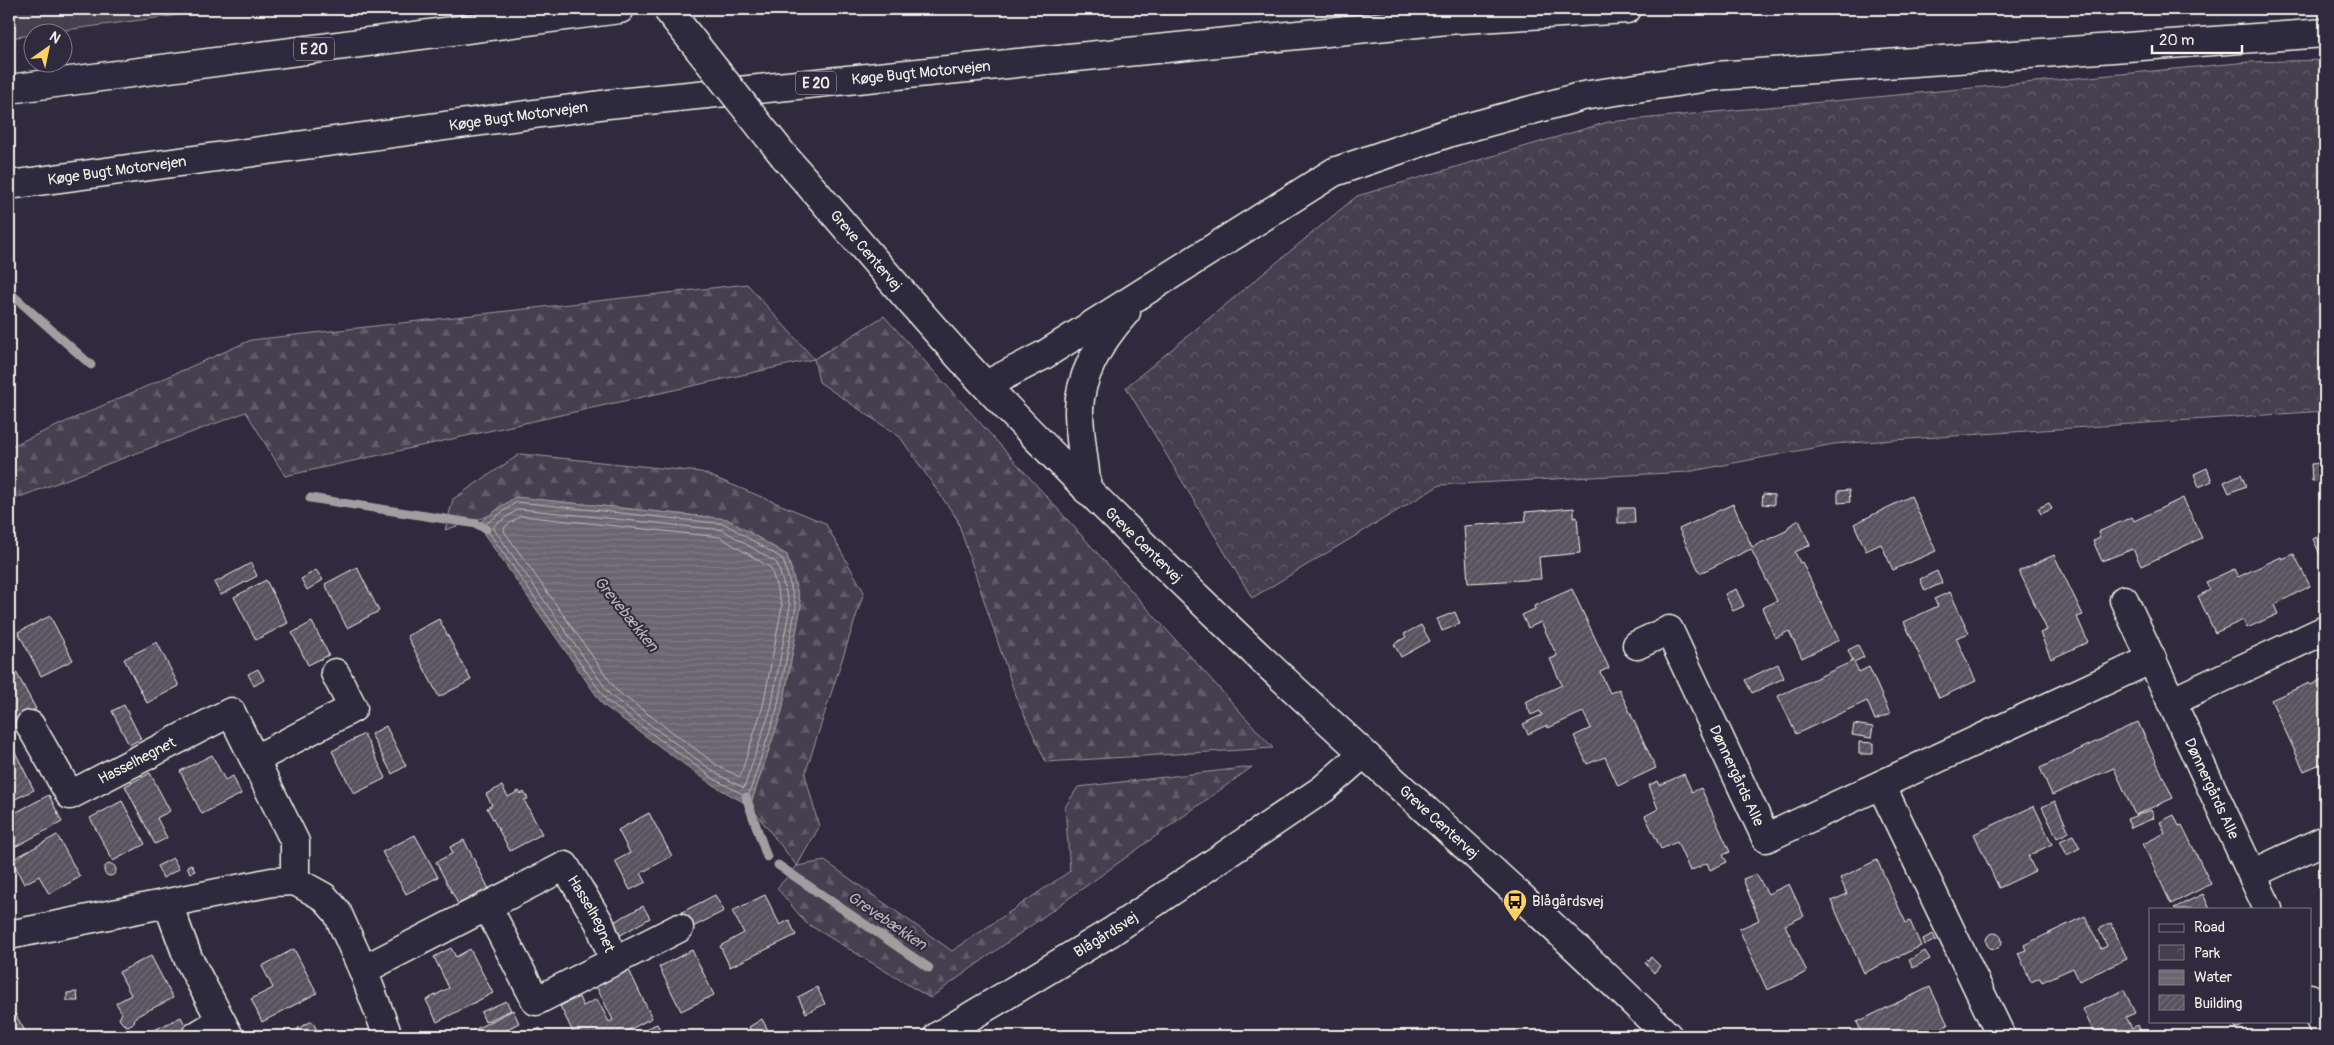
<svg xmlns="http://www.w3.org/2000/svg" width="2334" height="1045" font-family="Pangolin,sans-serif">
  <style>
    .grass { fill: #454050; stroke: #9c989c }
    .forest { fill: url(#forest-firs); stroke: #9c989c }
    .park { fill: url(#park-crowns); stroke: #9c989c }
    .water { fill: url(#water-rules); stroke: #a19ea0 }
    .lines { fill: none; stroke-linecap: round; stroke-linejoin: round }
    .shore { stroke: #bdb9b8; stroke-width: 1 }
    .stream { stroke: #a19ea0; stroke-width: 9 }
    .building { fill: url(#building-hatch); stroke: #f4f1e8 }
    .minor-casing { stroke: #f4f1e8; stroke-width: 31 }
    .tertiary-casing { stroke: #f4f1e8; stroke-width: 31 }
    .motorway-casing { stroke: #f4f1e8; stroke-width: 31 }
    .minor { stroke: #2f2a3d; stroke-width: 28 }
    .tertiary { stroke: #2f2a3d; stroke-width: 28 }
    .motorway { stroke: #2f2a3d; stroke-width: 28 }
    .tertiary-bridge-casing { stroke: #f4f1e8; stroke-width: 31; stroke-linecap: butt }
    .tertiary-bridge { stroke: #2f2a3d; stroke-width: 28 }
    .labels { text-anchor: middle; dominant-baseline: central; stroke-width: 4; stroke-linejoin: round; paint-order: stroke }
    .shield { fill: #2f2a3d; stroke: #b9b5b5; stroke-width: 1 }
    .shield-label { font-size: 14px; font-weight: bold; fill: #f4f1e8 }
    .street-label { font-size: 15px; fill: #f4f1e8; stroke: #2f2a3d }
    .poi-label { font-size: 15px; fill: #f4f1e8; stroke: #2f2a3d; text-anchor: start }
    .water-label { font-size: 16px; font-style: italic; fill: #b6b2b2; stroke: #2f2a3d }
  </style>
  <defs>
    <pattern id="forest-firs" width="22" height="20" patternUnits="userSpaceOnUse" patternTransform="scale(1.25)"><rect width="22" height="20" fill="#454050"/><path d="M5 1l3.5 6h-7zM16 11l3.5 6h-7z" fill="#605c69"/></pattern>
    <pattern id="park-crowns" width="20" height="18" patternUnits="userSpaceOnUse" patternTransform="scale(1.25)"><rect width="20" height="18" fill="#454050"/><path d="M2 6a3 3 0 1 1 6 0M12 15a3 3 0 1 1 6 0" fill="none" stroke="#605c69"/></pattern>
    <pattern id="water-rules" width="6" height="5" patternUnits="userSpaceOnUse" patternTransform="scale(1.25)"><rect width="6" height="5" fill="#6a6670"/><path d="M0 2.5h6" fill="none" stroke="#807c84"/></pattern>
    <pattern id="building-hatch" width="6" height="6" patternUnits="userSpaceOnUse" patternTransform="scale(1.25)"><rect width="6" height="6" fill="#56525f"/><path d="M-1 1l2-2M0 6l6-6M5 7l2-2" fill="none" stroke="#6f6b76"/></pattern>
  </defs>
  <rect width="100%" height="100%" fill="#2f2a3d"/>
  <filter id="ink" filterUnits="userSpaceOnUse"><feTurbulence type="fractalNoise" baseFrequency=".02" numOctaves="2"/><feDisplacementMap in="SourceGraphic" scale="10" xChannelSelector="R" yChannelSelector="G"/><feConvolveMatrix kernelMatrix="1 2 1 2 8 2 1 2 1" color-interpolation-filters="sRGB"/></filter>
  <g filter="url(#ink)">
    <polygon class="grass" points="9,9 224,9 50,32 32,32 32,35 9,38"/>
    <g class="forest">
      <polygon points="747,284 814,359 884,316 1273,748 1046,762 1016,697 957,519 900,437 819,382 814,359 285,476 246,412 9,501 9,447 251,340"/>
      <polygon points="520,454 701,472 825,523 864,592 805,774 819,827 797,866 825,861 952,951 1070,871 1065,807 1078,787 1252,767 930,998 806,923 777,888 797,866 750,806 782,711 801,605 787,555 727,519 515,497 489,516 445,530 453,499"/>
    </g>
    <polygon class="park" points="2325,60 2325,411 1834,444 1687,472 1440,485 1252,598 1126,387 1357,196 1608,122 2249,62"/>
    <polygon class="water" points="515,497 727,519 787,555 801,605 782,711 750,806 711,784 603,705 477,524"/>
    <g class="lines">
      <g class="shore">
        <polygon points="517,502 725,524 783,559 796,606 777,709 748,797 714,779 607,701 485,527 486,524"/>
        <polygon points="519,509 723,530 777,563 790,606 771,708 744,788 717,774 611,696 494,529 494,526"/>
        <polygon points="521,516 720,537 771,568 782,606 763,706 740,777 721,768 617,691 504,531 505,527"/>
      </g>
      <g class="stream">
        <polyline points="9,292 91,365"/>
        <polyline points="310,498 477,524 486,529"/>
        <polyline points="746,797 767,857"/>
        <polyline points="778,865 929,968"/>
      </g>
    </g>
    <g class="building">
      <polygon points="2323,463 2325,480 2312,481 2311,464"/>
      <polygon points="2207,468 2212,481 2199,487 2194,474"/>
      <polygon points="2241,474 2246,486 2229,493 2224,482"/>
      <polygon points="1849,490 1850,502 1838,503 1838,491"/>
      <polygon points="1763,494 1774,495 1774,505 1762,504"/>
      <polygon points="1911,496 1936,551 1893,570 1881,544 1866,551 1854,524"/>
      <polygon points="2183,498 2202,538 2141,566 2133,549 2102,561 2093,541 2100,537 2098,532 2132,517 2134,521"/>
      <polygon points="2049,503 2052,509 2041,514 2038,508"/>
      <polygon points="1733,504 1752,547 1786,531 1789,526 1799,520 1810,545 1795,552 1800,563 1802,562 1839,640 1802,658 1789,631 1775,638 1762,608 1777,601 1751,549 1700,573 1679,529"/>
      <polygon points="1574,508 1574,518 1577,517 1580,553 1539,557 1541,579 1468,583 1464,526 1526,521 1525,512"/>
      <polygon points="1618,508 1634,508 1635,523 1618,523"/>
      <polygon points="2325,533 2325,565 2313,539"/>
      <polygon points="2294,554 2310,586 2274,605 2278,614 2247,628 2243,620 2215,633 2198,596 2210,590 2206,582 2234,569 2238,577 2281,557 2282,559"/>
      <polygon points="2054,555 2083,615 2077,617 2088,642 2051,659 2040,633 2047,630 2019,571"/>
      <polygon points="251,563 257,576 221,595 214,583"/>
      <polygon points="357,567 379,611 347,628 325,584"/>
      <polygon points="316,570 323,580 307,590 301,579"/>
      <polygon points="1937,571 1942,583 1925,591 1920,579"/>
      <polygon points="266,580 288,623 256,640 234,597"/>
      <polygon points="1572,589 1609,668 1600,672 1610,693 1619,689 1656,768 1618,786 1605,757 1587,764 1574,736 1591,728 1583,712 1548,728 1547,725 1528,734 1523,724 1542,715 1540,711 1531,715 1525,702 1562,685 1550,659 1557,656 1541,622 1528,628 1522,615 1535,609 1534,606"/>
      <polygon points="1736,589 1744,606 1733,611 1725,594"/>
      <polygon points="1950,592 1969,633 1956,638 1976,681 1939,698 1904,622 1938,606 1934,599"/>
      <polygon points="1455,612 1460,624 1442,631 1437,619"/>
      <polygon points="50,616 73,660 41,676 18,632"/>
      <polygon points="439,619 471,680 439,697 407,636"/>
      <polygon points="312,622 329,655 308,665 292,633"/>
      <polygon points="1421,625 1430,641 1401,657 1394,644 1406,637 1404,634"/>
      <polygon points="157,642 179,686 147,703 124,659"/>
      <polygon points="1858,645 1864,657 1854,662 1859,672 1869,667 1890,714 1875,720 1867,701 1796,734 1778,696 1853,661 1848,650"/>
      <polygon points="9,659 36,709 10,722 9,719"/>
      <polygon points="1778,664 1784,678 1752,693 1745,680"/>
      <polygon points="258,669 264,680 254,686 248,674"/>
      <polygon points="2322,679 2325,686 2325,711 2322,712 2325,718 2325,762 2304,771 2271,700 2309,683 2311,685"/>
      <polygon points="124,705 141,739 129,745 112,711"/>
      <polygon points="2138,722 2173,798 2135,815 2114,768 2052,795 2040,768"/>
      <polygon points="1854,724 1873,727 1871,738 1852,735"/>
      <polygon points="386,726 406,766 392,774 371,734"/>
      <polygon points="364,734 386,778 354,794 332,751"/>
      <polygon points="1859,742 1873,743 1873,754 1859,754"/>
      <polygon points="12,746 34,790 9,802 9,747"/>
      <polygon points="212,755 225,780 233,776 241,794 202,814 180,771"/>
      <polygon points="150,773 170,811 157,818 167,838 155,844 125,786"/>
      <polygon points="1684,774 1692,792 1701,788 1730,852 1723,855 1727,862 1710,870 1707,863 1690,871 1677,842 1661,849 1645,816 1658,809 1649,785 1658,781 1660,785"/>
      <polygon points="502,786 508,797 519,791 521,794 524,792 528,799 524,800 542,834 510,851 487,808 492,805 486,794"/>
      <polygon points="49,795 62,822 9,850 9,816"/>
      <polygon points="122,801 145,844 113,861 90,818"/>
      <polygon points="2055,801 2069,832 2057,838 2042,807"/>
      <polygon points="2034,806 2052,844 2028,856 2035,871 1999,888 1974,834"/>
      <polygon points="2151,810 2154,818 2131,828 2127,819"/>
      <polygon points="649,813 672,856 641,873 646,882 630,890 615,861 630,853 618,830"/>
      <polygon points="2174,815 2179,826 2182,825 2211,884 2171,904 2143,844 2165,833 2160,822"/>
      <polygon points="57,835 80,877 49,894 39,876 24,884 12,860"/>
      <polygon points="415,835 438,877 406,894 382,852"/>
      <polygon points="2073,835 2080,848 2067,855 2060,841"/>
      <polygon points="464,840 489,889 458,904 436,862 453,853 450,847"/>
      <polygon points="173,858 179,869 163,878 157,866"/>
      <polygon points="1877,860 1906,923 1910,921 1921,946 1864,973 1831,901 1847,894 1840,878"/>
      <circle cx="110" cy="870" r="6"/>
      <polygon points="191,864 195,871 190,873 187,866"/>
      <polygon points="1756,874 1768,894 1789,884 1804,916 1785,925 1807,972 1767,990 1739,929 1759,920 1743,879"/>
      <polygon points="2203,894 2210,909 2175,909 2174,908"/>
      <polygon points="715,895 724,911 691,928 682,912"/>
      <polygon points="765,895 780,925 789,920 796,935 730,967 720,946 744,933 732,911"/>
      <polygon points="643,906 650,918 619,936 612,923"/>
      <polygon points="2085,916 2101,949 2107,946 2099,929 2111,923 2127,959 2079,981 2073,968 2042,982 2040,978 2031,982 2018,953 2026,950 2024,945"/>
      <circle cx="1994" cy="941" r="8"/>
      <polygon points="1933,934 1936,940 1925,945 1923,939"/>
      <polygon points="451,948 456,957 470,949 493,993 437,1022 426,1000 449,988 434,957"/>
      <polygon points="294,949 317,993 262,1022 251,999 273,988 262,966"/>
      <polygon points="692,950 714,995 681,1011 659,967"/>
      <polygon points="1925,951 1930,959 1913,968 1909,960"/>
      <polygon points="151,956 173,998 135,1017 134,1023 128,1026 123,1024 119,1019 122,1013 116,1003 131,995 119,972"/>
      <polygon points="1651,957 1660,966 1654,973 1645,963"/>
      <polygon points="629,970 652,1018 617,1036 575,1036 560,1006 579,997 583,1006 597,999 609,1022 613,1020 596,986"/>
      <polygon points="817,987 825,1004 806,1013 798,997"/>
      <polygon points="1930,987 1948,1025 1925,1036 1863,1036 1857,1022"/>
      <polygon points="2124,990 2135,1013 2126,1017 2132,1028 2138,1025 2143,1036 2106,1036 2103,1029 2094,1033 2083,1009"/>
      <polygon points="77,992 78,1001 67,1001 67,993"/>
      <polygon points="506,1001 511,1010 485,1022 481,1012"/>
      <polygon points="513,1010 519,1023 494,1036 473,1036 470,1032"/>
      <polygon points="15,1014 28,1036 9,1036 9,1017"/>
      <polygon points="181,1017 187,1029 174,1036 142,1036"/>
      <polygon points="762,1019 768,1030 754,1036 749,1027"/>
      <polygon points="312,1021 320,1036 301,1036 297,1029"/>
      <polygon points="2233,1021 2252,1021 2236,1029"/>
      <polygon points="657,1024 662,1033 650,1036 647,1028"/>
      <polygon points="540,1028 544,1036 525,1036"/>
      <polygon points="638,1030 641,1036 625,1036"/>
      <polygon points="2161,1030 2164,1036 2147,1036"/>
    </g>
    <g class="lines">
      <g class="minor-casing">
        <g id="minor">
          <path id="s1" d="M2124,600L2268,909"/>
          <path id="s2" d="M1637,645L1669,630L1766,838L2152,659"/>
          <polyline points="2171,702 2325,630"/>
          <path id="s3" d="M30,725L70,795L231,712L295,842V881"/>
          <polyline points="256,759 353,708 335,673"/>
          <polyline points="1881,785 2001,1036"/>
          <polyline points="2252,874 2325,840"/>
          <polyline points="168,904 188,958 229,1036"/>
          <polyline points="487,906 536,1001 679,928"/>
          <polyline points="9,935 272,882 295,881 324,897 337,912 363,970 388,1036"/>
          <path id="s4" d="M363,970L565,866L599,922L614,961"/>
          <polyline points="2310,998 2325,1030"/>
          <polyline points="196,1036 221,1021"/>
        </g>
      </g>
      <g class="tertiary-casing">
        <g id="tertiary">
          <path id="s5" d="M784,156C852,233 917,312 987,387C1063,467 1143,545 1223,622C1369,763 1524,894 1668,1036"/>
          <path id="s6" d="M938,1036L1111,932L1323,789L1363,754"/>
        </g>
      </g>
      <g class="motorway-casing">
        <g id="motorway">
          <polyline points="9,89 620,9"/>
          <path id="s7" d="M9,185L608,104L1447,20L1627,9"/>
          <polyline points="986,385 1044,355 1334,172 1451,132 1583,96 1716,76 2325,33"/>
          <path d="M1087,490C1085,464 1079,436 1079,410C1080,372 1102,339 1126,312"/>
        </g>
      </g>
      <use href="#minor" class="minor"/>
      <use href="#tertiary" class="tertiary"/>
      <use href="#motorway" class="motorway"/>
      <g class="tertiary-bridge-casing">
        <polyline id="tertiary-bridge" points="667,9 784,156"/>
      </g>
      <use href="#tertiary-bridge" class="tertiary-bridge"/>
    </g>
  </g>
  <defs>
    <g id="bus-pin" transform="scale(1.25)"><path d="M0 17L-7.5 6A9.5 9.5 0 1 1 7.5 6Z" fill="#ffd166" stroke="#2f2a3d"/><path d="M-5-6H5V4H4V6H2V4H-2V6H-4V4H-5ZM-3.5-4V0h7V-4ZM-3.5 1.2v1.5H-2V1.2ZM2 1.2v1.5H3.5V1.2Z" fill="#111"/></g>
  </defs>
  <g fill-rule="evenodd">
    <use href="#bus-pin" x="1515" y="901"/>
  </g>
  <g class="labels">
    <g class="shield">
      <rect x="294" y="37.5" width="40" height="23" rx="4"/>
      <rect x="796" y="71.5" width="40" height="23" rx="4"/>
    </g>
    <g class="shield-label">
      <text x="314" y="49">E 20</text>
      <text x="816" y="83">E 20</text>
    </g>
    <g class="street-label">
      <text stroke="none"><textPath href="#s7" startOffset="919">Køge Bugt Motorvejen</textPath></text>
      <text stroke="none"><textPath href="#s7" startOffset="514">Køge Bugt Motorvejen</textPath></text>
      <text stroke="none"><textPath href="#s7" startOffset="109">Køge Bugt Motorvejen</textPath></text>
      <text stroke="none"><textPath href="#s5" startOffset="125">Greve Centervej</textPath></text>
      <text stroke="none"><textPath href="#s5" startOffset="530">Greve Centervej</textPath></text>
      <text stroke="none"><textPath href="#s3" startOffset="156">Hasselhegnet</textPath></text>
      <text stroke="none"><textPath href="#s2" startOffset="196">Dønnergårds Alle</textPath></text>
      <text stroke="none"><textPath href="#s1" startOffset="208">Dønnergårds Alle</textPath></text>
      <text stroke="none"><textPath href="#s5" startOffset="935">Greve Centervej</textPath></text>
      <text stroke="none"><textPath href="#s4" startOffset="282">Hasselhegnet</textPath></text>
      <text stroke="none"><textPath href="#s6" startOffset="196">Blågårdsvej</textPath></text>
    </g>
    <g class="poi-label">
      <text x="1532" y="901">Blågårdsvej</text>
    </g>
    <g class="water-label">
      <text transform="translate(626 614) rotate(51)">Grevebækken</text>
      <text transform="translate(887 921) rotate(34)">Grevebækken</text>
    </g>
  </g>
  <rect width="2334" height="1045" fill="none" stroke="#2f2a3d" stroke-width="30"/>
  <rect x="15" y="15" width="2304" height="1015" fill="none" stroke="#f4f1e8" stroke-width="2" filter="url(#ink)"/>
  <rect x="2149" y="908" width="162" height="115" fill="#2f2a3d" stroke="#7e7a81"/>
  <rect x="2159" y="924" width="25" height="8" fill="#2f2a3d" stroke="#7e7a81"/>
  <text x="2194" y="932" font-size="15" fill="#f4f1e8">Road</text>
  <rect x="2159" y="945" width="25" height="15" fill="url(#park-crowns)" stroke="#7e7a81"/>
  <text x="2194" y="958" font-size="15" fill="#f4f1e8">Park</text>
  <rect x="2159" y="970" width="25" height="15" fill="url(#water-rules)" stroke="#7e7a81"/>
  <text x="2194" y="982" font-size="15" fill="#f4f1e8">Water</text>
  <rect x="2159" y="995" width="25" height="15" fill="url(#building-hatch)" stroke="#7e7a81"/>
  <text x="2194" y="1008" font-size="15" fill="#f4f1e8">Building</text>
  <g transform="translate(48 48) rotate(33)"><circle r="24" fill="#2f2a3d" stroke="#7e7a81"/>
  <path d="M0-4L9 19L0 12L-9 19Z" fill="#ffd166"/>
  <text y="-8" font-size="14" font-weight="bold" text-anchor="middle" fill="#f4f1e8">N</text>
  </g>
  <path d="M2152 45v8h90v-8" fill="none" stroke="#f4f1e8" stroke-width="2.5"/>
  <text x="2159" y="45" font-size="15" fill="#f4f1e8" stroke="#2f2a3d" stroke-width="4" paint-order="stroke">20 m</text>
</svg>
